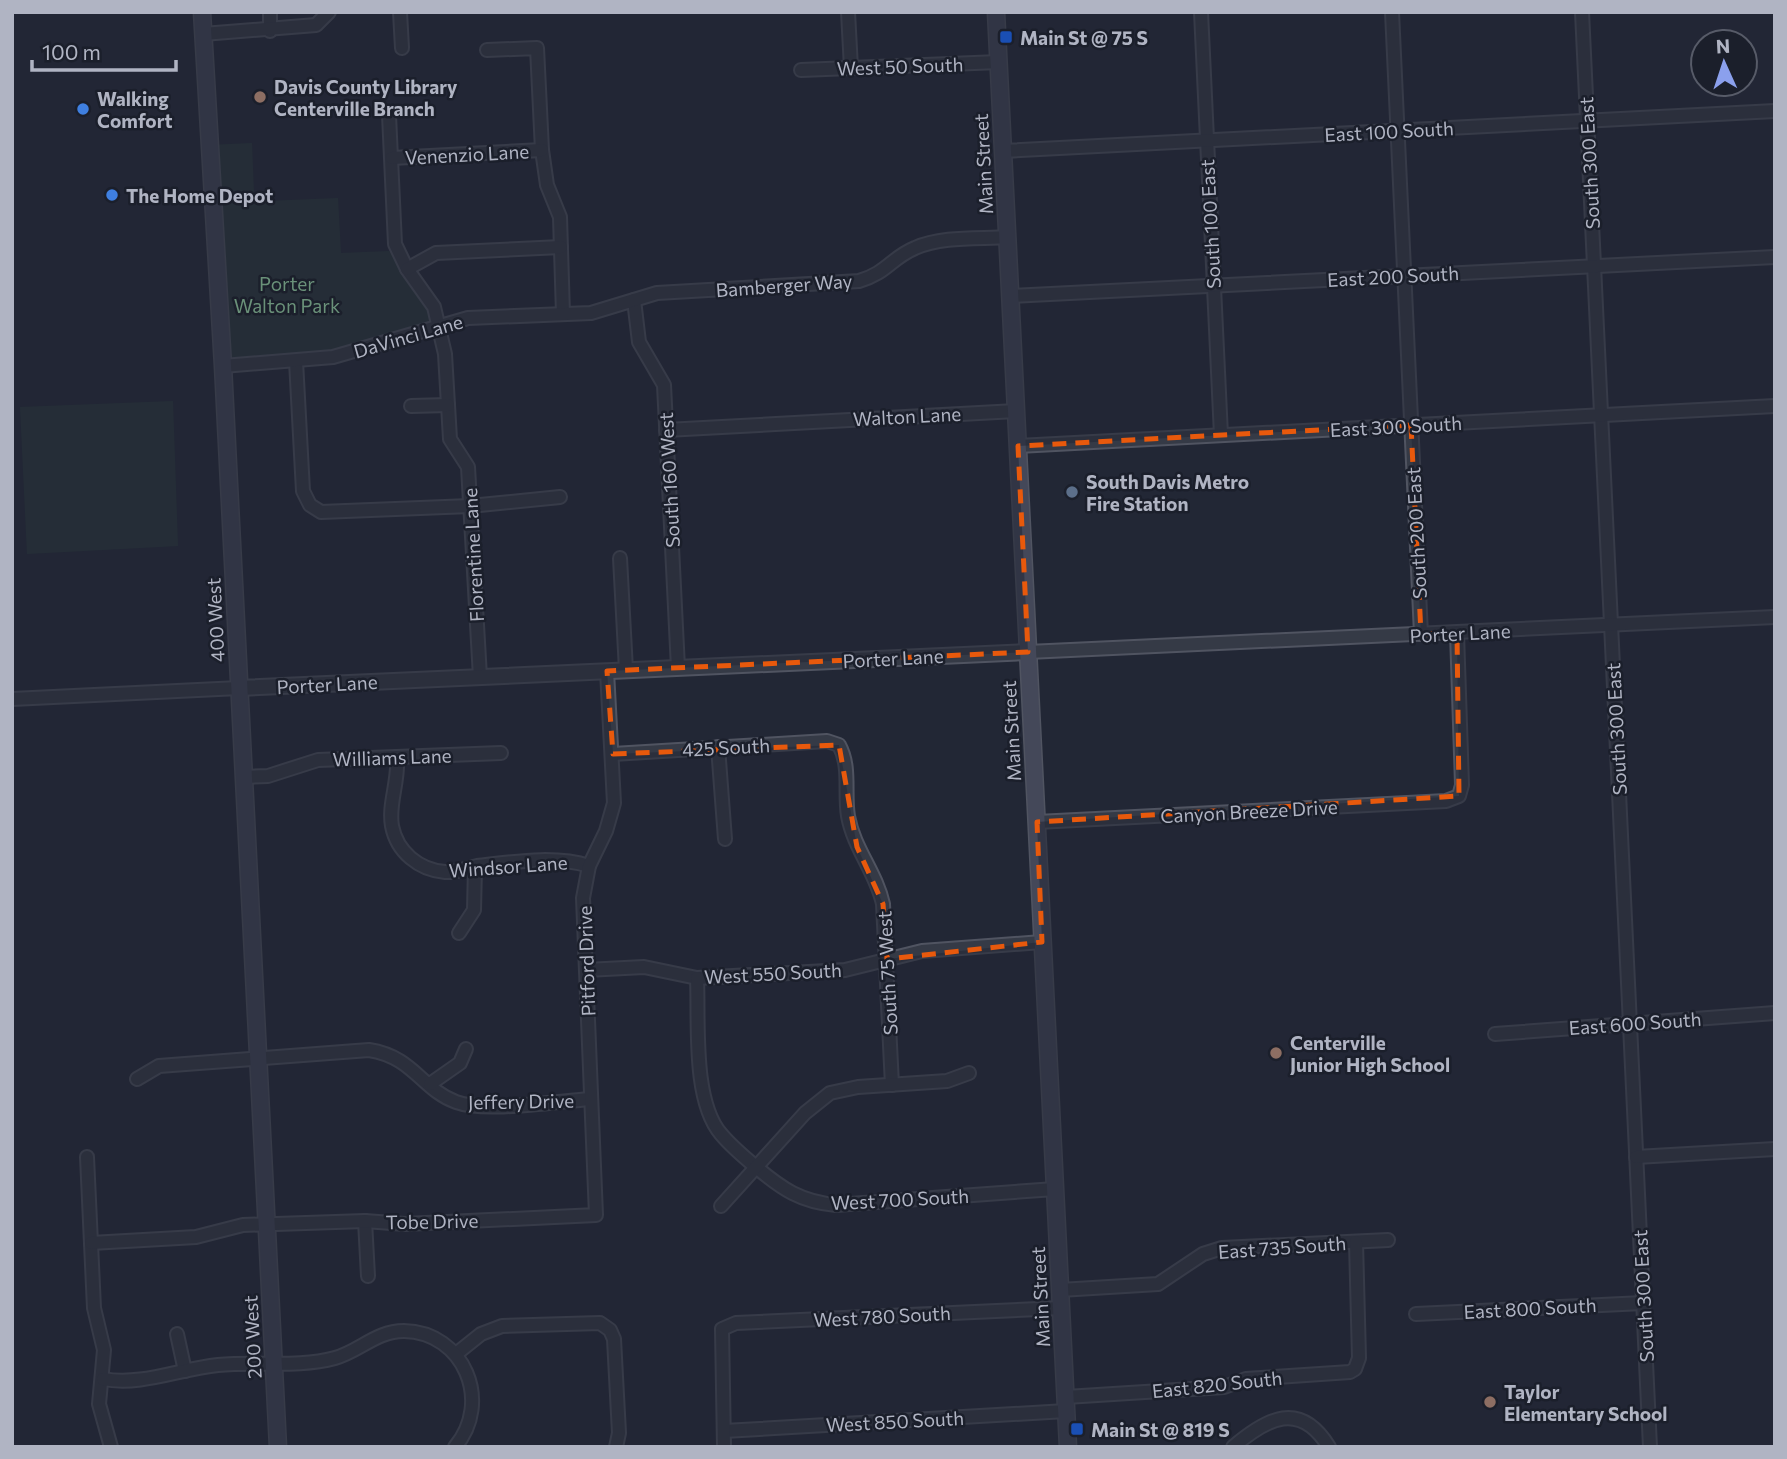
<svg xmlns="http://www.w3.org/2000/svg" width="1787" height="1459" font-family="Commissioner,sans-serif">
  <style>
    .green { fill: #28373b }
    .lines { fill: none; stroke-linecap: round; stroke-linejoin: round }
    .minor-casing { stroke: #505461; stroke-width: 16 }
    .tertiary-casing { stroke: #505461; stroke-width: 18 }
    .secondary-casing { stroke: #505461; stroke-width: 19 }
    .minor { stroke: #353a46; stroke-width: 12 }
    .tertiary { stroke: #353a46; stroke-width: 14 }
    .secondary { stroke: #444859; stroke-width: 16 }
    .marked { fill: none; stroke: #e8590c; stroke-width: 5; stroke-dasharray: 14 9; stroke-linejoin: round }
    .transit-dot { fill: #1a4fb4; stroke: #1b1f2b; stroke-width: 2.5 }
    .education-dot { fill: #8d6e63; stroke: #1b1f2b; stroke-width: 2.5 }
    .shop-dot { fill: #3f7fe0; stroke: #1b1f2b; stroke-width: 2.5 }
    .service-dot { fill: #5c6f8a; stroke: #1b1f2b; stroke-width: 2.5 }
    .labels { text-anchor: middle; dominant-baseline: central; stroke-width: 5; stroke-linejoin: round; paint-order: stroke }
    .poi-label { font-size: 19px; font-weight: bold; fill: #b0b4c3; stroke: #1b1f2b; text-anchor: start }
    .street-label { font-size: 19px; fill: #b0b4c3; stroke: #1b1f2b }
    .park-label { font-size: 19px; fill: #6a9179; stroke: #1b1f2b }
  </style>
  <rect width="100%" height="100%" fill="#222735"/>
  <g class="green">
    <polygon points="252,143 254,193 264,194 266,201 338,198 341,253 389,251 438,324 345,353 223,366 209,145"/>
    <polygon points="173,401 178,546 27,554 20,407"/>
  </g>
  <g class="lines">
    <g class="minor-casing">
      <g id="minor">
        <polyline points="270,12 270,31"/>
        <polyline points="400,12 402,48"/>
        <polyline points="848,12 851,68"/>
        <polyline points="1201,12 1221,435"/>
        <polyline points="1392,12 1421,634"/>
        <polyline points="1582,12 1650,1447"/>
        <polyline points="203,34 316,25 329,12"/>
        <polyline points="487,50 537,48 542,150 547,185 560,217 563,314"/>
        <polyline points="801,70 999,62"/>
        <polyline points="389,115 395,244 407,269 434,307 445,354 450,439 468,467 480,677"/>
        <polyline points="1003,151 1775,111"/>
        <polyline points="392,158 542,150"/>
        <polyline points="407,269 436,253 561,247"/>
        <polyline points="1011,296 1775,257"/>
        <polyline points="634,300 639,342 664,385 678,668"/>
        <polyline points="296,361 303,491 310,505 321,512 470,506 560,497"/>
        <path d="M223,366L333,357L468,318L591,313L657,293L859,281C887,273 891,258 915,248C942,236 978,239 1008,237"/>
        <polyline points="411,406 448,405"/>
        <polyline points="666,430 1016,411"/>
        <polyline points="1018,446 1775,406"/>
        <polyline points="620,558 626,670"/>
        <polyline points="1028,652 1775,617"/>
        <polyline points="12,699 239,688"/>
        <polyline points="718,747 725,839"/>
        <path d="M613,754L827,741L839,745C851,767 844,792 848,816C854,849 876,872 883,904L892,1085"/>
        <path d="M397,757C399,782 388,804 392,826C397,852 419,870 445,872C455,873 467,868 477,866C513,862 555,855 589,866"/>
        <polyline points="244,777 268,776 318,760 501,753"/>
        <polyline points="1037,822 1446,801 1459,796 1462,785 1457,633"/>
        <polyline points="459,933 474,910 475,867"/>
        <polyline points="586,970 644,967 697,978 845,970 922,951 1042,942"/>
        <path d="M697,978C699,1021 692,1100 721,1134C731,1146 744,1157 756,1167C782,1189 801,1202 836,1205L1055,1189"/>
        <polyline points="1495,1034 1775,1013"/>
        <path d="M137,1079L159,1066L369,1050C414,1057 421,1089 456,1102C485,1113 558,1101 591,1099"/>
        <polyline points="430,1084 460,1063 466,1049"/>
        <polyline points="87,1157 94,1308 104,1350 99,1404 111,1447"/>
        <polyline points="1636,1157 1775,1149"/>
        <polyline points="721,1206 805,1113 830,1093 858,1087 947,1081 969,1073"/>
        <polyline points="365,1221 368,1276"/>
        <polyline points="91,1243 196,1237 243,1225 365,1221 405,1224 596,1215 583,898 589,866 606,831 614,803 607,671"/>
        <polyline points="1060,1290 1158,1284 1203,1254 1222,1248 1388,1240"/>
        <polyline points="1416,1314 1643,1303"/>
        <polyline points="177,1334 185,1371"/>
        <polyline points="456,1354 481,1334 502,1326 600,1323 610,1330 614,1339 619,1433 616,1447"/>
        <path d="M103,1379C142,1386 179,1369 218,1365C256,1361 298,1368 335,1358C360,1351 376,1331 404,1331C464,1332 493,1402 455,1447"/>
        <polyline points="1066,1397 1224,1387 1246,1379 1350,1372 1355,1369 1359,1358 1356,1242"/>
        <polyline points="724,1431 1066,1411"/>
        <polyline points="724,1447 722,1329 736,1323 1061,1308"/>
        <path d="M1233,1447C1267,1418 1300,1400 1329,1447"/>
      </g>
    </g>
    <g class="tertiary-casing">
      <polyline id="tertiary" points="239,688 1028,652"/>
    </g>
    <g class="secondary-casing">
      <g id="secondary">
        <polyline points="202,12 223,366 278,1447"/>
        <polyline points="996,12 1068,1447"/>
      </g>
    </g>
    <use href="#minor" class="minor"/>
    <use href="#tertiary" class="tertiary"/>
    <use href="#secondary" class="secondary"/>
  </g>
  <path d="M0 0H1787V1459H0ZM1411,425L1421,634L1457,633L1459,796L1037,822L1042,942L887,959L883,904L857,847L839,745L613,754L607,671L1028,652L1018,446Z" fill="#222735" fill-opacity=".55" fill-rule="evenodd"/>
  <path class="marked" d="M1411,425L1421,634L1457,633L1459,796L1037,822L1042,942L887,959L883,904L857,847L839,745L613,754L607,671L1028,652L1018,446Z"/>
  <g class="transit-dot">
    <rect x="999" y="30" width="14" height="14" rx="3.5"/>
    <rect x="1070" y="1422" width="14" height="14" rx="3.5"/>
  </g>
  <g class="education-dot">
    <circle cx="260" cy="97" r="7"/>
    <circle cx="1276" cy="1053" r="7"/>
    <circle cx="1490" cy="1402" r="7"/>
  </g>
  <g class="shop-dot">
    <circle cx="83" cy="109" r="7"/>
    <circle cx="112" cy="195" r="7"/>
  </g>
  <circle class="service-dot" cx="1072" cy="492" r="7"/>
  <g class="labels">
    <g class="poi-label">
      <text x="1020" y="37">Main St @ 75 S</text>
      <text x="274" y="86">Davis County Library<tspan x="274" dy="22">Centerville Branch</tspan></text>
      <text x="97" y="98">Walking<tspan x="97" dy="22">Comfort</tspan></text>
      <text x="126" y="195">The Home Depot</text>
      <text x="1086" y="481">South Davis Metro<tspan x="1086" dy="22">Fire Station</tspan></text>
      <text x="1290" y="1042">Centerville<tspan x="1290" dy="22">Junior High School</tspan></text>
      <text x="1504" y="1391">Taylor<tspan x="1504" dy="22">Elementary School</tspan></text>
      <text x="1091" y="1429">Main St @ 819 S</text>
    </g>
    <g class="street-label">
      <text transform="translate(900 66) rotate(-2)">West 50 South</text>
      <text transform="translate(1389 131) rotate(-3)">East 100 South</text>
      <text transform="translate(467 154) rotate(-3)">Venenzio Lane</text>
      <text transform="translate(1589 163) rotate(-93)">South 300 East</text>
      <text transform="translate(983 164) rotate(-93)">Main Street</text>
      <text transform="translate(1210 224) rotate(-93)">South 100 East</text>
      <text transform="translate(1393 276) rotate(-3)">East 200 South</text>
      <text transform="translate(784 285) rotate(-4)">Bamberger Way</text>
      <text transform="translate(408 336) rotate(-16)">DaVinci Lane</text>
      <text transform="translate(907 416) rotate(-3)">Walton Lane</text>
      <text transform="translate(1396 426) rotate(-3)">East 300 South</text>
      <text transform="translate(669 480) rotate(-93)">South 160 West</text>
      <text transform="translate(1416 533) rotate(-93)">South 200 East</text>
      <text transform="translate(473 555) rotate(-93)">Florentine Lane</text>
      <text transform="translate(215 620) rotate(-93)">400 West</text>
      <text transform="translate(1460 633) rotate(-3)">Porter Lane</text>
      <text transform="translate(893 658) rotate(-3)">Porter Lane</text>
      <text transform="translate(327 684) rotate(-3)">Porter Lane</text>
      <text transform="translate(1616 729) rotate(-93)">South 300 East</text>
      <text transform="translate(1011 731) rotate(-93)">Main Street</text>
      <text transform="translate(726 747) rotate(-3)">425 South</text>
      <text transform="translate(392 757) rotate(-2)">Williams Lane</text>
      <text transform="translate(1249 811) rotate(-3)">Canyon Breeze Drive</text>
      <text transform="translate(508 866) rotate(-4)">Windsor Lane</text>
      <text transform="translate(586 961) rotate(-92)">Pitford Drive</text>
      <text transform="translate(773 973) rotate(-3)">West 550 South</text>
      <text transform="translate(887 973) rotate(-93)">South 75 West</text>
      <text transform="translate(1635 1023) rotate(-4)">East 600 South</text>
      <text transform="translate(521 1101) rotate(-1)">Jeffery Drive</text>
      <text transform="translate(900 1199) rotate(-3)">West 700 South</text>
      <text transform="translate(432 1221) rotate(-1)">Tobe Drive</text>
      <text transform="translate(1282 1247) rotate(-4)">East 735 South</text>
      <text transform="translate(1643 1296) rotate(-93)">South 300 East</text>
      <text transform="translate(1040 1297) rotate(-93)">Main Street</text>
      <text transform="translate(1530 1308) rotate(-3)">East 800 South</text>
      <text transform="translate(882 1316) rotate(-3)">West 780 South</text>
      <text transform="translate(252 1337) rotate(-93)">200 West</text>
      <text transform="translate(1217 1384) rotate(-6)">East 820 South</text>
      <text transform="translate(895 1421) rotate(-3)">West 850 South</text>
    </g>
    <g class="park-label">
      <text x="287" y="283">Porter<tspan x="287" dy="22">Walton Park</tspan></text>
    </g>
  </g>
  <rect width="1787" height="1459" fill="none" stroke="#b0b4c3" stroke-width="28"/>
  <g transform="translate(1724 63) rotate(357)"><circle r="33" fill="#1b1f2b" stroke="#575b68" stroke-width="2"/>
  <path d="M0-5L12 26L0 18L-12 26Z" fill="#8ba0ed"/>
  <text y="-10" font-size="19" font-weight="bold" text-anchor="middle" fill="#b0b4c3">N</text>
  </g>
  <path d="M32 60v10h144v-10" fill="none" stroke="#b0b4c3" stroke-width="3.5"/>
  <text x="42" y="60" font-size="21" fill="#b0b4c3" stroke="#1b1f2b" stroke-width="5" paint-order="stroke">100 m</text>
</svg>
